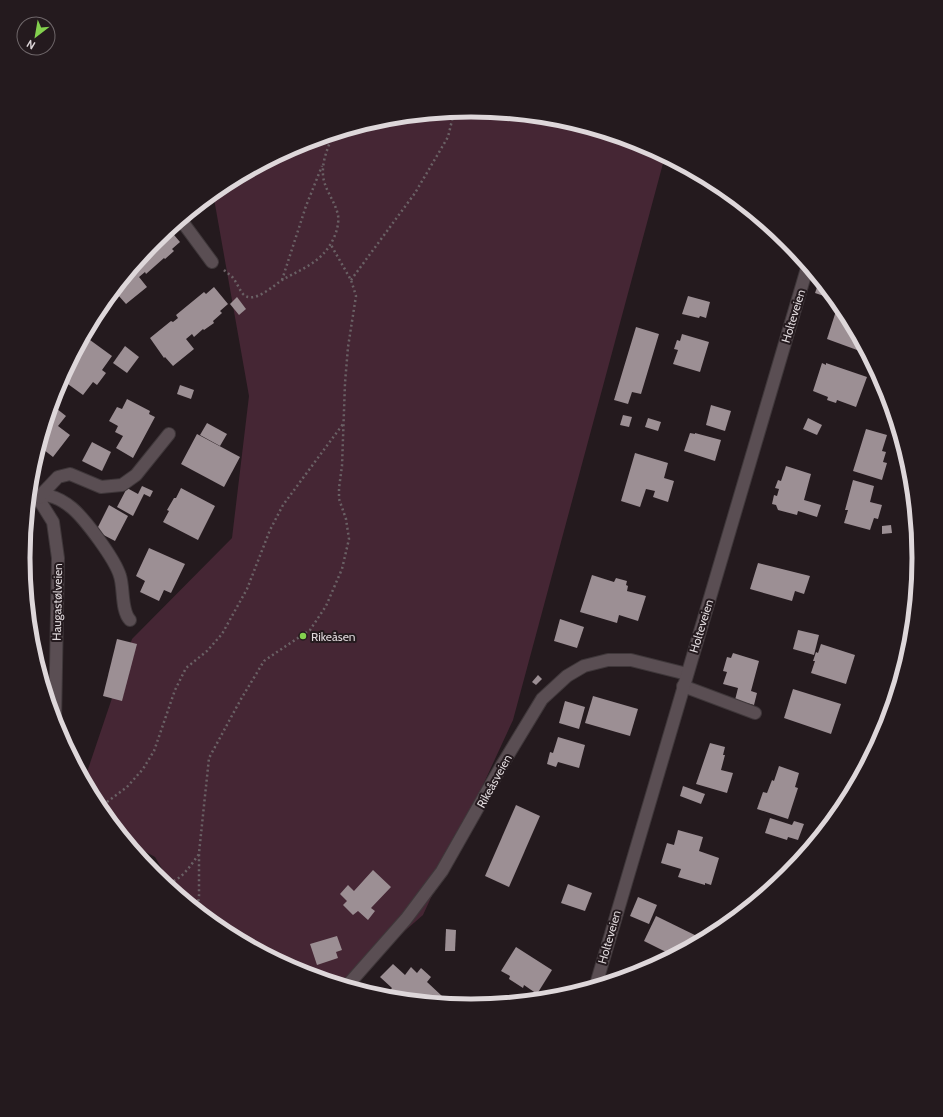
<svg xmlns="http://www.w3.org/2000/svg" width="943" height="1117" font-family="Cabin,sans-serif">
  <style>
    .green { fill: #452634 }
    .building { fill: #9c8f94 }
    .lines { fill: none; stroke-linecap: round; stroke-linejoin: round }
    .minor-casing { stroke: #3f373a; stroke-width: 14 }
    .path { stroke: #6a6165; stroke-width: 2.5; stroke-dasharray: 2 3; stroke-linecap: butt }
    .minor { stroke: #5a4e53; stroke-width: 12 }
    .poi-dot { fill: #83d04e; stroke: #241a1e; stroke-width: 1.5 }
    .labels { text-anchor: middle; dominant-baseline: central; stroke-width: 4; stroke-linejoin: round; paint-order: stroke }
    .street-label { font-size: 12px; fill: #ded7da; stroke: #241a1e }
    .poi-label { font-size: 12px; fill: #ded7da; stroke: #241a1e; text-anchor: start }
    .rim { fill: none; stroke: #ded7da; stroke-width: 5 }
  </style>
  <rect width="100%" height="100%" fill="#241a1e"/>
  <polygon class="green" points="472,110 559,119 643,144 665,156 513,720 423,915 342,986 300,973 222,931 171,889 171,884 155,857 126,841 98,807 84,781 132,639 232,538 249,396 213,193 223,185 300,144 384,119"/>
  <g class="building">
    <polygon points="169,229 180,242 172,249 174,251 165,259 164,258 146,274 145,272 139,277 147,287 126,304 118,295 116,296 113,292 155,241"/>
    <polygon points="820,279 836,300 815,293"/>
    <polygon points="214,287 228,304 220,311 222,313 213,321 214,323 204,330 203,329 194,337 192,334 186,339 194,349 173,366 165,357 164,358 150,338 171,321 173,322 178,318 176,315 204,292 206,294"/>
    <polygon points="688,296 710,302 706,318 700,316 699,318 682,314"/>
    <polygon points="237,297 246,309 239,315 230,304"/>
    <polygon points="836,311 846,313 868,354 827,339"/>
    <polygon points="636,327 659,334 641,394 632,392 628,404 614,400"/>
    <polygon points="682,334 709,342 700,372 673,364 678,350 674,349 677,340 680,341"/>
    <polygon points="90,340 112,356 102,370 106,373 97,385 93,382 83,395 61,379"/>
    <polygon points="125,346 139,357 127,373 113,363"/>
    <polygon points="822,363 826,365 826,363 867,377 856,407 837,400 836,403 827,400 828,397 813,391"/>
    <polygon points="180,385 194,390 191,399 177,394"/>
    <polygon points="127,399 150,411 149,414 155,417 133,458 116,448 123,436 115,432 118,426 109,421 117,407 122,409"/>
    <polygon points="52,405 66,416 58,426 70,435 53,457 39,446"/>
    <polygon points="711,405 731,411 725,431 706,425"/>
    <polygon points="623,415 632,417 629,427 620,425"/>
    <polygon points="648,418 661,422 658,431 645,427"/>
    <polygon points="808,418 822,425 817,435 803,429"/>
    <polygon points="207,423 227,434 220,446 200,435"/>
    <polygon points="866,429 887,435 882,451 886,452 883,462 887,463 882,480 853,471"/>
    <polygon points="690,433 695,434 695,433 721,440 715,461 684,451"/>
    <polygon points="197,434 240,457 224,487 181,464"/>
    <polygon points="92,442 111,452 102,471 82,461"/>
    <polygon points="903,447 908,459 905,461 898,452"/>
    <polygon points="635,453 668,463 664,478 674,481 668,502 653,497 655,491 646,489 640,507 621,501"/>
    <polygon points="786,466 811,474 804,500 821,505 817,517 798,511 797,515 778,510 776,505 772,504 774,495 777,496 779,489 775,488 778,480 781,481"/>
    <polygon points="853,480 874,486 870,502 882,505 878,519 874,518 870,530 844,523 848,510 845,510"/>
    <polygon points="142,486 153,491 150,497 144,494 133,516 117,507 127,488 138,494"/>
    <polygon points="181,488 215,506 198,540 163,522 169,511 167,510 174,498 176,498"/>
    <polygon points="109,505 128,516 115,541 96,531"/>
    <polygon points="891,525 892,533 882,534 882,526"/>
    <polygon points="149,548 185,564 171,593 164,590 159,601 140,592 145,581 136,576"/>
    <polygon points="758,563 810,576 804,594 795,591 792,601 750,589"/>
    <polygon points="592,575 614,582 616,578 627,581 626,585 628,586 627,591 646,596 638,621 619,615 617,623 580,612"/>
    <polygon points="560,619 584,627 577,648 554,641"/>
    <polygon points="798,630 819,635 814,655 793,649"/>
    <polygon points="117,639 137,644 122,701 103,696"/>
    <polygon points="821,644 855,655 846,684 811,673 815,661 813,661 816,652 818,653"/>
    <polygon points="733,653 759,661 751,691 757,693 754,705 735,700 738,688 723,684 727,672 723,671 727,657 731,658"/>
    <polygon points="538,675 542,679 536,685 532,682"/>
    <polygon points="793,689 841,704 831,734 784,718"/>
    <polygon points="593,696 638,709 630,736 585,723"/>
    <polygon points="565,701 585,707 579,729 559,723"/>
    <polygon points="558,737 585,745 579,768 558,762 556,767 547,764 550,752 553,753"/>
    <polygon points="710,743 725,747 723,755 725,755 721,770 733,773 727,793 696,784"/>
    <polygon points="779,766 799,773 795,787 798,788 788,819 757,809 763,792 767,793 772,780 774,781"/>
    <polygon points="683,786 705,794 701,804 680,796"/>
    <polygon points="516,805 540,816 509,887 485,876"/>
    <polygon points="770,818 792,825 794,821 804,824 798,840 788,837 787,840 765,833"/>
    <polygon points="678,830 703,837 699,851 719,858 711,885 705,883 705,885 678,877 681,869 661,863 667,843 674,845"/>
    <polygon points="373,870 391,887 371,908 375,911 368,920 358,911 353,915 343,905 347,901 340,894 348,885 354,891"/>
    <polygon points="568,884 592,893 585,911 561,903"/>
    <polygon points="638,897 657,905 649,924 630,916"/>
    <polygon points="656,916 705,940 674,956 644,941"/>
    <polygon points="446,929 456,930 455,951 445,951"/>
    <polygon points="337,936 342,950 336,952 338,958 317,965 310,944"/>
    <polygon points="516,947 552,970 537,994 524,985 523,988 509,979 510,976 501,971"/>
    <polygon points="393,964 405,975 411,967 417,973 421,968 431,977 427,982 442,996 435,1003 413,1001 411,1000 410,1001 395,999 388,993 392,988 380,977"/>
    <polygon points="635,967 647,971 632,976"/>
    <polygon points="555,991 564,997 550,999"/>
  </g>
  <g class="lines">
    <g class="minor-casing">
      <g id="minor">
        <polyline points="181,220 212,262"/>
        <polyline points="30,490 38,498 53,522 58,558 55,722"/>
        <path d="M38,498C42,497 47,495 50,496C58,498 66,503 72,508C85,519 115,559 120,576C124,588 121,611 130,620"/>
        <polyline points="38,498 58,477 70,474 101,487 122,485 136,475 169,434"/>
        <polyline points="683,686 755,713"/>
        <polyline points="346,987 406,919 442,871 502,765 542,699 567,676 584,666 608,660 631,660 687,674"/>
        <polyline points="595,988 808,265"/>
      </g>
    </g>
    <g class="path">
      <path d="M224,270C227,273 231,275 233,278C237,283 239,289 243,294C253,305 273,286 282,280C296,272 312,266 323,254C332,245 340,228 338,215C335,201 324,189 323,175C322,160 328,148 333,134"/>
      <polyline points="282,280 306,206 322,166"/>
      <polyline points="351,280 415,193 448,137 454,112"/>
      <polyline points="99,808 127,787 143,769 154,751 175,690 186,668 207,651 222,634 247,589 270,530 283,505 343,424"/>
      <path d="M164,884C181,882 190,866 199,854"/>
      <polyline points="197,911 199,896 199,853 209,758 241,699 264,661 277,652 310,630 326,606 342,569 349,539 346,519 339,499 339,488 342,466 345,383 348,347 356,296 351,280 331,245"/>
    </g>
    <use href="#minor" class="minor"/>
  </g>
  <circle class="poi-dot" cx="303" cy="636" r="4"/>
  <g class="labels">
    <g class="street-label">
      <text transform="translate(793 316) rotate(-73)">Holteveien</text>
      <text transform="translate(57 602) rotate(-89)">Haugastølveien</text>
      <text transform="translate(701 626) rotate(-73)">Holteveien</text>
      <text transform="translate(494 781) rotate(-61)">Rikeåsveien</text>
      <text transform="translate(609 937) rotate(-74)">Holteveien</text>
    </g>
    <g class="poi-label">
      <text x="311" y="636">Rikeåsen</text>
    </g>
  </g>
  <path d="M0 0H943V1117H0ZM30 558a441 441 0 1 1 882 0a441 441 0 1 1-882 0Z" fill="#241a1e" fill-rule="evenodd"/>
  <path class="rim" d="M30 558a441 441 0 1 1 882 0a441 441 0 1 1-882 0Z"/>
  <g transform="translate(36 36) rotate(211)"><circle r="19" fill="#241a1e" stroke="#6e6669"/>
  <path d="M0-3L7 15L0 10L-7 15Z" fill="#83d04e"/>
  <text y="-6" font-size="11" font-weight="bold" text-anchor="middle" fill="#ded7da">N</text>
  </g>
</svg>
